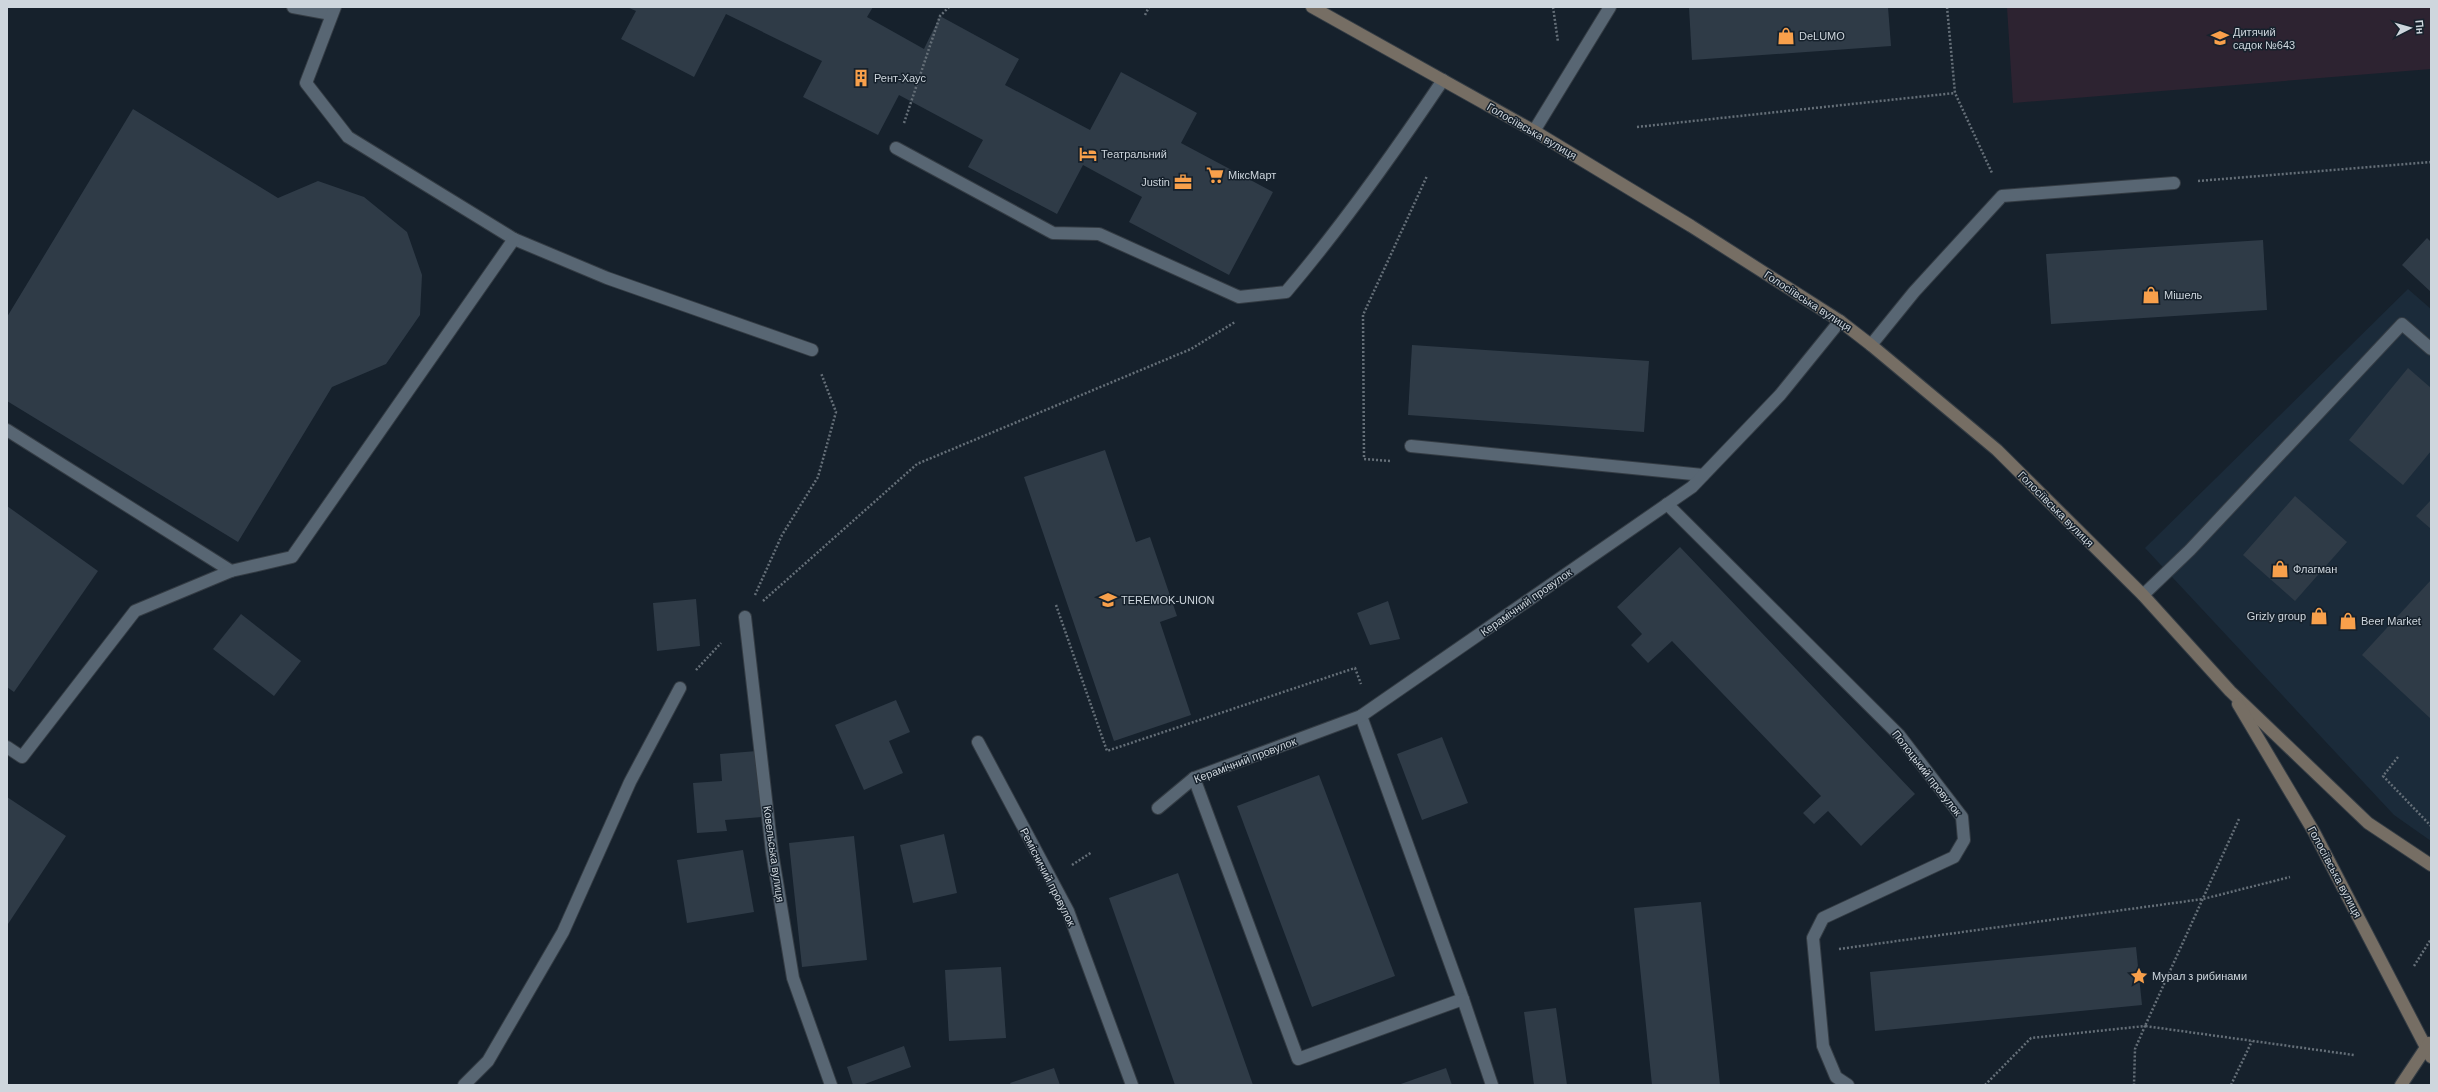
<svg xmlns="http://www.w3.org/2000/svg" width="2438" height="1092" font-family="Helvetica,sans-serif">
  <style>
    .built { fill: #1b2b3a }
    .education { fill: #2d2331 }
    .building { fill: #2f3b47 }
    .lines { fill: none; stroke-linecap: round; stroke-linejoin: round }
    .lane-casing { stroke: #343c44; stroke-width: 14 }
    .street-casing { stroke: #343c44; stroke-width: 14 }
    .secondary-casing { stroke: #343c44; stroke-width: 14 }
    .path { stroke: #656f78; stroke-width: 2.5; stroke-dasharray: 2 2; stroke-linecap: butt }
    .lane { stroke: #586673; stroke-width: 12 }
    .street { stroke: #586673; stroke-width: 12 }
    .secondary { stroke: #766e64; stroke-width: 12 }
    .labels { text-anchor: middle; dominant-baseline: central; stroke-width: 3; stroke-linejoin: round; paint-order: stroke }
    .poi-label { font-size: 11px; fill: #ced6dd; stroke: #16212c; text-anchor: start }
    .street-label { font-size: 11px; fill: #ced6dd; stroke: #16212c }
  </style>
  <rect width="100%" height="100%" fill="#16212c"/>
  <polygon class="built" points="2408,289 2431,309 2431,841 2394,815 2145,548"/>
  <polygon class="education" points="2007,7 2431,7 2431,69 2013,103"/>
  <g class="building">
    <polygon points="627,7 873,7 867,17 924,49 940,16 1019,59 1005,85 1090,130 1121,72 1197,113 1181,143 1273,192 1229,275 1129,222 1142,197 1083,165 1057,214 968,167 983,140 899,95 878,135 803,97 822,61 726,14 694,77 621,39 636,11"/>
    <polygon points="1689,7 1888,7 1891,46 1692,60"/>
    <polygon points="133,109 278,198 318,181 364,197 407,232 422,275 420,315 386,364 332,387 238,542 7,401 7,317"/>
    <polygon points="2427,238 2431,242 2431,292 2402,265"/>
    <polygon points="2263,240 2267,310 2051,324 2046,254"/>
    <polygon points="1412,345 1649,361 1644,432 1408,415"/>
    <polygon points="2408,368 2431,388 2431,451 2403,485 2349,440"/>
    <polygon points="1105,450 1136,542 1150,537 1177,616 1160,622 1191,715 1114,741 1024,477"/>
    <polygon points="2295,496 2347,542 2295,601 2243,555"/>
    <polygon points="2431,500 2431,529 2416,516"/>
    <polygon points="7,506 98,571 14,692 7,687"/>
    <polygon points="1680,547 1915,794 1861,846 1828,811 1814,824 1803,813 1821,796 1672,641 1648,663 1631,645 1642,634 1617,607"/>
    <polygon points="2431,580 2431,719 2362,655"/>
    <polygon points="696,599 700,646 657,651 653,603"/>
    <polygon points="1388,601 1400,639 1370,645 1357,613"/>
    <polygon points="241,614 301,661 274,696 213,649"/>
    <polygon points="896,700 910,732 889,741 903,773 864,790 835,725"/>
    <polygon points="1442,737 1468,803 1422,820 1397,754"/>
    <polygon points="757,751 762,817 725,820 727,831 697,833 693,783 722,781 720,754"/>
    <polygon points="1319,775 1395,976 1312,1007 1237,806"/>
    <polygon points="7,797 66,836 8,924 7,923"/>
    <polygon points="944,834 957,893 913,903 900,845"/>
    <polygon points="854,836 867,960 802,967 789,843"/>
    <polygon points="743,850 754,912 687,923 677,860"/>
    <polygon points="1178,873 1253,1085 1175,1085 1109,898"/>
    <polygon points="1701,902 1720,1085 1652,1085 1634,908"/>
    <polygon points="2136,947 2142,1005 1875,1031 1870,972"/>
    <polygon points="1001,967 1006,1038 949,1041 945,970"/>
    <polygon points="1556,1008 1567,1085 1534,1085 1524,1012"/>
    <polygon points="904,1046 911,1067 862,1085 853,1085 847,1067"/>
    <polygon points="1054,1068 1060,1085 1011,1085 1010,1083"/>
    <polygon points="1446,1068 1452,1085 1398,1085"/>
  </g>
  <g class="lines">
    <g class="lane-casing">
      <g id="lane">
        <polyline points="293,7 331,14"/>
        <polyline points="335,7 306,83 348,137 514,239 607,278 812,350"/>
        <polyline points="1534,131 1610,7"/>
        <path d="M896,148L1053,233L1099,234L1239,297L1286,292C1343,225 1394,153 1443,80"/>
        <polyline points="1871,345 1914,292 2002,196 2174,183"/>
        <polyline points="7,430 231,571 292,557 514,239"/>
        <polyline points="1411,446 1703,475"/>
        <polyline points="2143,595 2190,550 2402,324 2431,349"/>
        <polyline points="7,747 22,757 135,611 231,571"/>
        <polyline points="1194,778 1298,1059 1463,999 1361,716"/>
        <polyline points="1463,999 1492,1085"/>
        <polyline points="464,1085 488,1061 563,932 630,782 680,688"/>
      </g>
    </g>
    <g class="street-casing">
      <g id="street">
        <polyline points="1667,504 1899,735 1962,817 1964,840 1954,857 1823,918 1813,938 1823,1046 1836,1077 1848,1085"/>
        <polyline points="745,617 772,852 793,978 831,1085"/>
        <polyline points="978,742 1068,911 1132,1085"/>
        <polyline points="1158,808 1194,778 1361,716 1692,487 1780,395 1840,321"/>
      </g>
    </g>
    <g class="secondary-casing">
      <g id="secondary">
        <polyline points="1312,7 1534,131 1691,226 1840,321 1871,345 1997,450 2143,595 2230,691 2368,823 2431,865"/>
        <polyline points="2238,704 2314,832 2431,1057"/>
        <polyline points="2401,1085 2429,1043"/>
      </g>
    </g>
    <g class="path">
      <polyline points="1553,7 1558,42"/>
      <polyline points="1947,7 1955,93 1992,173"/>
      <polyline points="1145,15 1149,7"/>
      <polyline points="904,123 940,16 949,7"/>
      <polyline points="1637,127 1955,93"/>
      <polyline points="2198,181 2431,162"/>
      <polyline points="1390,461 1364,459 1363,315 1427,176"/>
      <polyline points="755,595 782,535 818,477 836,412 821,373"/>
      <polyline points="763,601 917,464 1191,349 1235,322"/>
      <polyline points="1056,605 1107,751 1355,668 1361,684"/>
      <polyline points="696,670 721,643"/>
      <polyline points="2398,757 2383,776 2431,826"/>
      <polyline points="2239,819 2145,1026 2354,1055"/>
      <polyline points="1072,865 1092,852"/>
      <polyline points="1839,949 2203,899 2290,877"/>
      <polyline points="2414,966 2431,939"/>
      <polyline points="1985,1085 2031,1038 2145,1026 2135,1049 2134,1085"/>
      <polyline points="2231,1085 2252,1041"/>
    </g>
    <use href="#lane" class="lane"/>
    <use href="#street" class="street"/>
    <use href="#secondary" class="secondary"/>
  </g>
  <defs>
    <g id="shop-bare" transform="scale(1.38)"><path d="M-5-2.5h2.3a2.7 3.5 0 0 1 5.4 0H5L5.5 6h-11ZM-1.5-2.5h3a1.5 2.3 0 0 0-3 0Z" fill="#f8a04b" stroke="#16212c" stroke-width="2.5" paint-order="stroke"/></g>
    <g id="school-bare" transform="scale(1.38)"><path d="M0-5L7-2L0 1L-7-2ZM-4 1L0 2.5L4 1V4Q0 6-4 4Z" fill="#f8a04b" stroke="#16212c" stroke-width="2.5" paint-order="stroke"/></g>
    <g id="building-bare" transform="scale(1.38)"><path d="M-4-6H4V6H1V3H-1V6H-4ZM-2.5-4.3h1.7v1.8h-1.7ZM.8-4.3h1.7v1.8H.8ZM-2.5-1h1.7V.8h-1.7ZM.8-1h1.7V.8H.8Z" fill="#f8a04b" stroke="#16212c" stroke-width="2.5" paint-order="stroke"/></g>
    <g id="hotel-bare" transform="scale(1.38)"><path d="M-6-4.5h1.5V1H6V5H4.5V3h-9V5H-6ZM-4 0a1.8 1.8 0 1 1 3.6 0ZM.5 0V-2.5h3Q6-2.5 6 0Z" fill="#f8a04b" stroke="#16212c" stroke-width="2.5" paint-order="stroke"/></g>
    <g id="supermarket-bare" transform="scale(1.38)"><path d="M-6-5.5h2.5l.6 2H6L4.5 2H-2.5L-4.4-4H-6ZM-1.5 3.2a1.3 1.3 0 1 0 .1 0ZM3 3.2a1.3 1.3 0 1 0 .1 0Z" fill="#f8a04b" stroke="#16212c" stroke-width="2.5" paint-order="stroke"/></g>
    <g id="office-bare" transform="scale(1.38)"><path d="M-6-3h4V-5.5h4V-3h4V5H-6ZM-1-4.5V-3h2v-1.5ZM-6 0V1H6V0Z" fill="#f8a04b" stroke="#16212c" stroke-width="2.5" paint-order="stroke"/></g>
    <g id="sight-bare" transform="scale(1.38)"><path d="M0-6L1.8-2.2L6-1.7L2.9 1.2L3.7 5.4L0 3.3L-3.7 5.4L-2.9 1.2L-6-1.7L-1.8-2.2Z" fill="#f8a04b" stroke="#16212c" stroke-width="2.5" paint-order="stroke"/></g>
  </defs>
  <g fill-rule="evenodd">
    <use href="#shop-bare" x="1786" y="36"/>
    <use href="#school-bare" x="2220" y="38"/>
    <use href="#building-bare" x="861" y="78"/>
    <use href="#hotel-bare" x="1088" y="154"/>
    <use href="#supermarket-bare" x="1215" y="175"/>
    <use href="#office-bare" x="1183" y="182"/>
    <use href="#shop-bare" x="2151" y="295"/>
    <use href="#shop-bare" x="2280" y="569"/>
    <use href="#school-bare" x="1108" y="600"/>
    <use href="#shop-bare" x="2319" y="616"/>
    <use href="#shop-bare" x="2348" y="621"/>
    <use href="#sight-bare" x="2139" y="976"/>
  </g>
  <g class="labels">
    <g class="poi-label">
      <text x="2233" y="32">Дитячий<tspan x="2233" dy="13">садок №643</tspan></text>
      <text x="1799" y="36">DeLUMO</text>
      <text x="874" y="78">Рент-Хаус</text>
      <text x="1101" y="154">Театральний</text>
      <text x="1228" y="175">МіксМарт</text>
      <text x="1170" y="182" text-anchor="end">Justin</text>
      <text x="2164" y="295">Мішель</text>
      <text x="2293" y="569">Флагман</text>
      <text x="1121" y="600">TEREMOK-UNION</text>
      <text x="2306" y="616" text-anchor="end">Grizly group</text>
      <text x="2361" y="621">Beer Market</text>
      <text x="2152" y="976">Мурал з рибинами</text>
    </g>
    <g class="street-label">
      <text transform="translate(1532 131) rotate(30)">Голосіївська вулиця</text>
      <text transform="translate(1808 301) rotate(33)">Голосіївська вулиця</text>
      <text transform="translate(2056 509) rotate(45)">Голосіївська вулиця</text>
      <text transform="translate(1526 602) rotate(-35)">Керамічний провулок</text>
      <text transform="translate(1245 760) rotate(-21)">Керамічний провулок</text>
      <text transform="translate(1927 773) rotate(52)">Полоцький провулок</text>
      <text transform="translate(774 854) rotate(82)">Ковельська вулиця</text>
      <text transform="translate(2335 872) rotate(62)">Голосіївська вулиця</text>
      <text transform="translate(1048 877) rotate(63)">Ремісничий провулок</text>
    </g>
  </g>
  <rect width="2438" height="1092" fill="none" stroke="#ced6dd" stroke-width="16"/>
  <g transform="translate(2410 28) rotate(84)" stroke="#16212c" stroke-width="3" paint-order="stroke">
  <path d="M0-3L7 15L0 10L-7 15Z" fill="#ced6dd"/>
  <text y="-6" font-size="11" font-weight="bold" text-anchor="middle" fill="#ced6dd">Пн</text>
  </g>
</svg>
